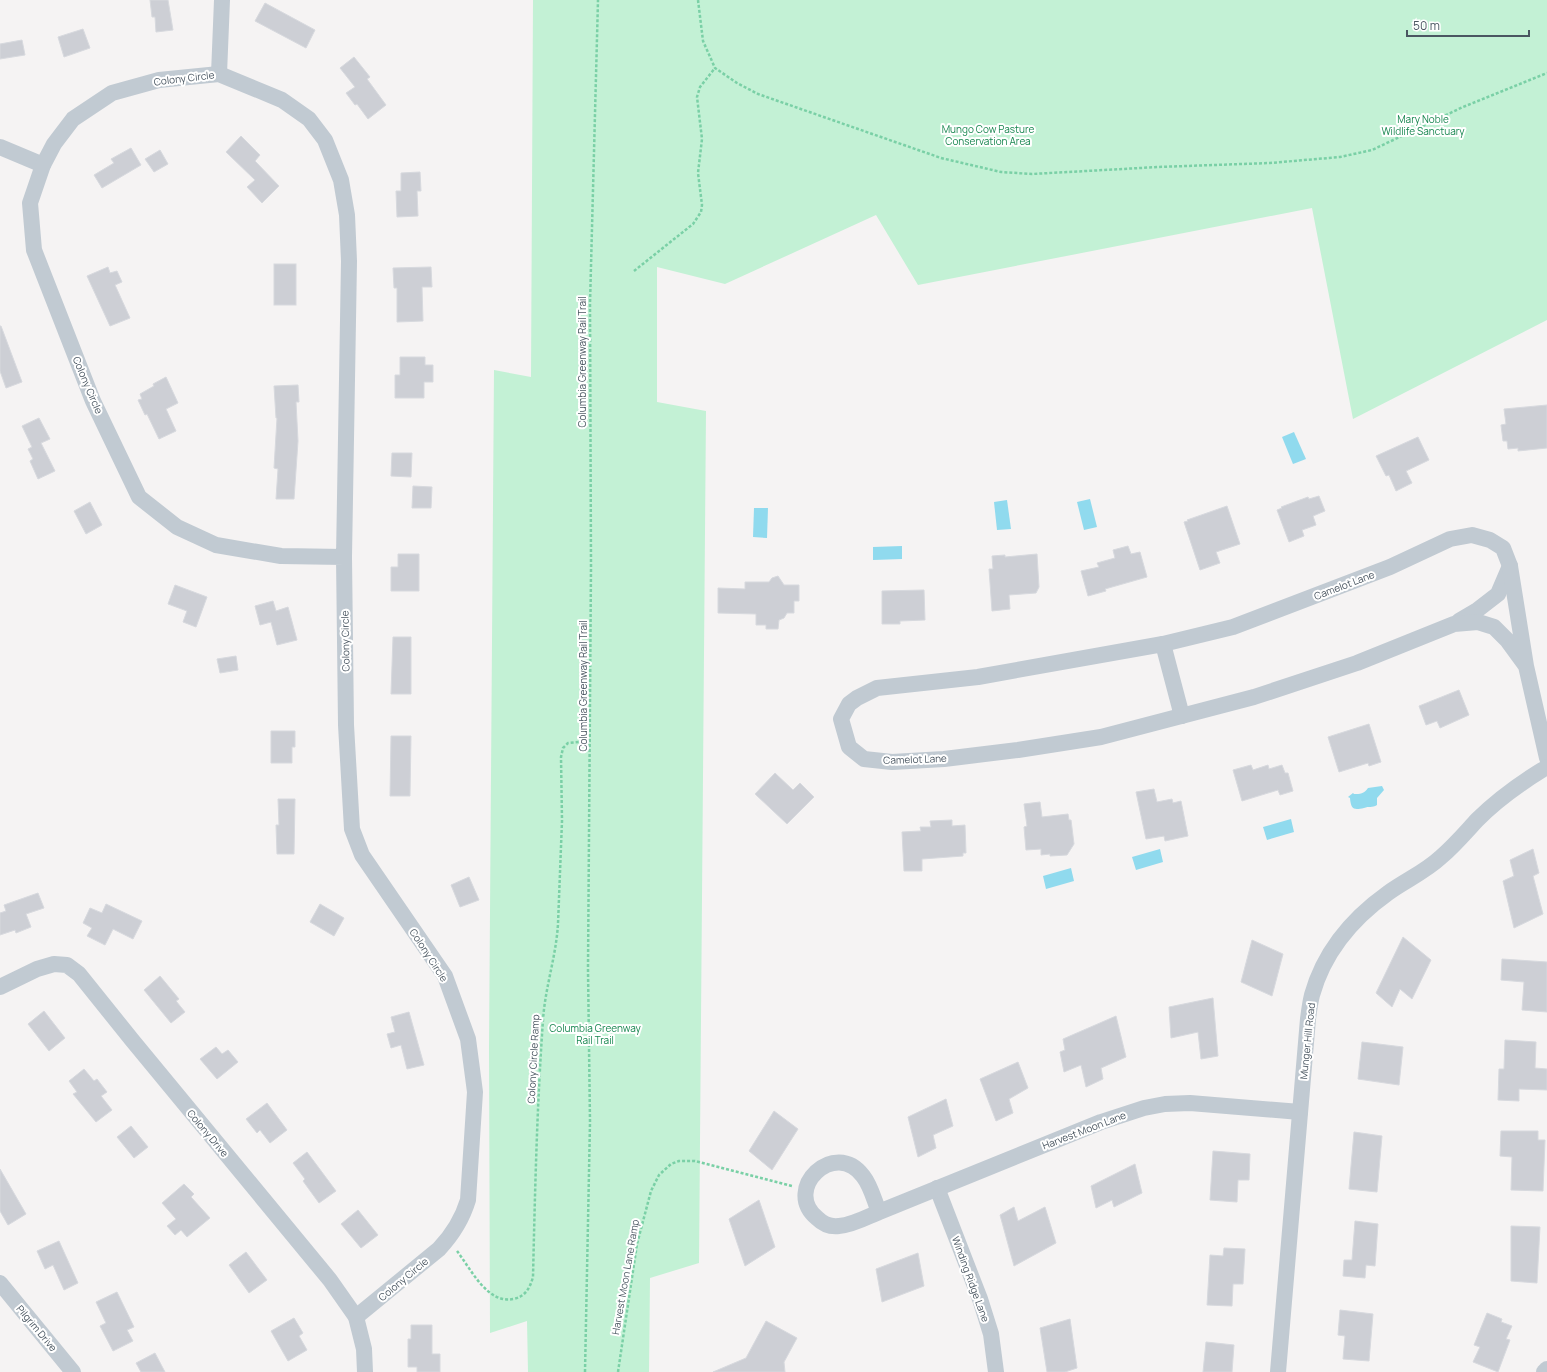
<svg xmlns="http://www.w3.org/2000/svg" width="1547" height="1372" font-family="Manrope,sans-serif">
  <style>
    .green { fill: #c3f1d5 }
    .water { fill: #90daee }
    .building { fill: #cdcfd5; stroke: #d7d9de }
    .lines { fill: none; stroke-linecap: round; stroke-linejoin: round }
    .path { stroke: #7ad0a6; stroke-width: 2.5; stroke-dasharray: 3 2; stroke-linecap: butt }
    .street { stroke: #c1cad2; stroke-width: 16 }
    .labels { text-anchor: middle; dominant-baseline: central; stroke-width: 4; stroke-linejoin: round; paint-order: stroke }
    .street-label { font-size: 10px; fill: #4a5661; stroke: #fff }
    .park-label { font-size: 10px; fill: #17864f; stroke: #fff }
  </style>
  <rect width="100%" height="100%" fill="#f5f3f3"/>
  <polygon class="green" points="533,0 1547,0 1547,320 1353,419 1312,208 918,285 876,215 725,284 657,267 657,402 706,411 699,1263 650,1278 649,1372 528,1372 527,1321 490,1333 489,1048 494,370 531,377"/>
  <g class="water">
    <polygon points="1294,432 1306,459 1293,464 1282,437"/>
    <polygon points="1090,499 1097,527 1084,530 1077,502"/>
    <polygon points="1007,500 1011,529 997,530 994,502"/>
    <polygon points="754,508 768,508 767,538 753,537"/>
    <polygon points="902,546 902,559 873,560 873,547"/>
    <path d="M1382,786L1384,790L1377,798V805C1372,808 1369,806 1364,808C1354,810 1351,810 1350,798L1348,797L1353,793L1354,794C1360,794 1364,794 1368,788Z"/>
    <polygon points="1291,819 1294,832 1267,840 1263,827"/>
    <polygon points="1160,849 1163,862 1136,870 1132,857"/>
    <polygon points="1071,868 1074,881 1046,889 1043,876"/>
  </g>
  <g class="building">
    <polygon points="150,0 168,0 173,30 156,32 155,17 152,17"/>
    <polygon points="265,3 315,30 306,48 255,21"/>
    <polygon points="83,29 90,48 64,57 58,37"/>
    <polygon points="22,40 25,55 0,59 0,44"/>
    <polygon points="354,57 370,77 367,79 386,105 368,119 357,104 355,105 346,93 355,87 340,68"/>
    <polygon points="241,136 260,155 255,161 279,186 262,203 247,187 255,180 226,152"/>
    <polygon points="131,148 141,165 102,188 94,175 114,163 111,159"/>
    <polygon points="160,150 168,164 154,172 145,159"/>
    <polygon points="420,172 421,191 417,191 418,216 397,217 396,191 401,191 401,173"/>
    <rect x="274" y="264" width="22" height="41"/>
    <polygon points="108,267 110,273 117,271 122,282 115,285 130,318 110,326 87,276"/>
    <polygon points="431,267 432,287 422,287 423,321 397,322 397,288 394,288 393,268"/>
    <polygon points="0,326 1,326 22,382 6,388 0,371"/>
    <polygon points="400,357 425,357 425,365 433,365 433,382 424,382 424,398 395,398 395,375 400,375"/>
    <polygon points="166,377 178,403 166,409 176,431 159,439 147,414 145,415 138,400 142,399 140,394 154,386 153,384"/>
    <polygon points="298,385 299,402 296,402 298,441 294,499 276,499 278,469 274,468 277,418 276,418 274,386"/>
    <polygon points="1547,405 1547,448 1518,451 1518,448 1508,449 1507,441 1503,441 1501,425 1506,424 1504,409"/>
    <polygon points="39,418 50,439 41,443 55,471 38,479 30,461 33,459 28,449 32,447 22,426"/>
    <polygon points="1418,437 1429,460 1406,471 1412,483 1396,491 1389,475 1386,476 1376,456"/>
    <polygon points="392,453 412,453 411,477 391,476"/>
    <polygon points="413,486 432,487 431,508 412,508"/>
    <polygon points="1319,496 1325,511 1313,516 1316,525 1302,530 1304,536 1289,542 1277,510 1282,508 1281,507 1308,497 1309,499"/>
    <polygon points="90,502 102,525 86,534 74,511"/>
    <polygon points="1227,506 1240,544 1216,552 1220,563 1200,570 1184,522 1188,521 1187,520"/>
    <polygon points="1128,546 1131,554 1140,552 1147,577 1105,589 1106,591 1088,596 1081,571 1099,567 1097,563 1115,558 1113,550"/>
    <polygon points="398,554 419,554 419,591 391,591 391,567 398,567"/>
    <polygon points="1037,554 1039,587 1036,593 1009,595 1010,609 992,611 989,569 993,569 992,556 1005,555 1005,557"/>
    <polygon points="778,576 784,585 799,585 799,601 794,601 794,613 787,613 784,618 779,620 778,629 766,629 766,625 756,625 756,614 718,613 718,588 745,589 745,582 769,582 772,578"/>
    <polygon points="175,585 207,597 196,627 183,622 187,611 168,604"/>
    <polygon points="924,590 925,620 900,621 900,624 882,624 882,591"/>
    <polygon points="273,601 276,611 288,607 297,640 277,645 271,622 260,625 255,606"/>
    <polygon points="393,637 411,637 411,694 391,694"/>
    <polygon points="236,656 238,670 220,673 217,659"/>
    <polygon points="1459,690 1469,715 1440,728 1437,721 1426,725 1419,706"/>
    <polygon points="1369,724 1381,762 1369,766 1368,763 1339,772 1328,737"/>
    <polygon points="271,731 295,731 295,747 292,747 292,763 271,763"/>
    <polygon points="391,736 411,736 410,796 390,796"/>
    <polygon points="1251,765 1253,770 1268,765 1269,769 1282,765 1285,773 1288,773 1293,791 1280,795 1278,790 1242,801 1233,770"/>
    <polygon points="775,773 793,790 800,783 814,797 787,824 755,794"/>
    <polygon points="1154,789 1157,802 1172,799 1173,803 1181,801 1188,836 1165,841 1164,836 1146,839 1136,792"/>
    <polygon points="278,799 295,799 294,854 277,854 276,825 279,825"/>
    <polygon points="1040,802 1042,817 1068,814 1069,820 1071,820 1074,844 1067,855 1050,856 1050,854 1041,855 1041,849 1026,850 1024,827 1027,826 1024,804"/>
    <polygon points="952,820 952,826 965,825 966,853 963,853 963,856 922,859 922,871 904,871 902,832 921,831 920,827 931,827 930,821"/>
    <polygon points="1533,849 1539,873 1533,876 1543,914 1514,928 1503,881 1514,876 1510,860"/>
    <polygon points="469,877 479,900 460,907 451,885"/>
    <polygon points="38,893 44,908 26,914 31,927 16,933 15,930 0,935 0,913 6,911 4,905"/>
    <polygon points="106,904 142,921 133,939 113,929 105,945 87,936 92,928 83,923 90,908 102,913"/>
    <polygon points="320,904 344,918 334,936 310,922"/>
    <polygon points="1403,937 1431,960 1412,999 1400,989 1392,1007 1376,993"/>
    <polygon points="1252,940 1283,954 1272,996 1241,982"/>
    <polygon points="1502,959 1547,962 1547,1012 1522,1010 1524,982 1501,980"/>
    <polygon points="160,976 179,999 176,1001 185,1012 171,1023 144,990"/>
    <polygon points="1213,998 1218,1056 1201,1059 1198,1032 1171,1038 1169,1007"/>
    <polygon points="44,1011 65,1038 49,1051 28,1024"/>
    <polygon points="409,1012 424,1065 407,1069 401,1045 391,1048 387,1034 395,1032 391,1017"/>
    <polygon points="1116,1016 1126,1057 1101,1068 1103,1079 1086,1087 1081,1065 1064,1072 1060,1052 1065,1050 1063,1039"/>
    <polygon points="1505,1040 1536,1042 1535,1068 1547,1069 1547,1090 1519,1089 1519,1101 1498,1100 1499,1069 1504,1069"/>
    <polygon points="1362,1042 1403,1047 1399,1085 1358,1079"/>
    <polygon points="216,1047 222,1054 228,1050 238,1062 217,1079 200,1059"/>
    <polygon points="1018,1062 1028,1088 1009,1099 1013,1113 996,1121 980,1079"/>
    <polygon points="84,1069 94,1081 97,1079 107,1092 101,1096 112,1110 96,1122 73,1094 77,1092 69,1081"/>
    <polygon points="946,1099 953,1126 933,1135 936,1148 918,1157 908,1117"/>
    <polygon points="267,1103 287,1130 270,1143 260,1130 257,1133 246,1119"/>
    <polygon points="774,1111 798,1129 772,1170 749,1151"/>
    <polygon points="131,1126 148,1147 134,1158 117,1137"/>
    <polygon points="1501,1131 1538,1131 1538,1140 1545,1140 1543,1191 1511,1190 1512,1157 1500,1156"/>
    <polygon points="1354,1132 1382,1136 1377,1192 1349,1189"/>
    <polygon points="1213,1151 1250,1154 1249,1180 1238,1180 1237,1202 1210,1200"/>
    <polygon points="307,1152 336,1191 319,1203 303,1181 305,1179 293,1163"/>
    <polygon points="1135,1164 1142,1193 1114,1207 1112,1200 1096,1208 1091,1186"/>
    <polygon points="0,1169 26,1214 8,1225 0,1211"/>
    <polygon points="184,1184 194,1194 191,1197 210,1218 187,1237 181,1230 175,1235 167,1226 176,1219 162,1203"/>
    <polygon points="759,1200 775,1247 745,1266 729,1219"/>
    <polygon points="1014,1207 1018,1221 1045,1207 1056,1243 1014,1266 1000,1215"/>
    <polygon points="358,1210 378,1235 361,1248 341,1224"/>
    <polygon points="1355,1221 1378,1224 1375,1266 1366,1265 1365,1278 1343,1276 1344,1260 1352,1260"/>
    <polygon points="1511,1226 1540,1227 1537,1283 1511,1281"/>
    <polygon points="59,1241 78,1283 64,1290 53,1265 45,1269 37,1251"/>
    <polygon points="1224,1248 1245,1249 1243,1284 1233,1284 1232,1306 1207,1305 1210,1255 1223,1256"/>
    <polygon points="246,1252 267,1280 249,1293 229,1265"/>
    <polygon points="918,1253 924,1286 882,1302 876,1269"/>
    <polygon points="117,1292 134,1327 127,1330 133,1341 113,1351 100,1326 106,1323 96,1302"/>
    <polygon points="1340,1310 1373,1314 1369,1361 1343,1359 1345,1336 1338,1335"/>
    <polygon points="1487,1313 1502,1319 1501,1322 1512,1326 1506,1339 1510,1340 1498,1372 1473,1362 1480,1347 1474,1345"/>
    <polygon points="294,1318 303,1333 299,1336 307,1350 288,1361 271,1331"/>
    <polygon points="1070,1319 1077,1368 1065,1372 1047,1372 1040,1328"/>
    <polygon points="766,1321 797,1338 784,1362 785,1372 713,1372 746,1358"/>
    <polygon points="411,1325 432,1325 432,1354 440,1354 440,1372 417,1372 417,1367 408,1367 408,1339 411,1339"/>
    <polygon points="1206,1342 1234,1345 1232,1372 1203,1372"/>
    <polygon points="155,1353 165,1372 141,1372 136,1363"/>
  </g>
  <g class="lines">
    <g class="path">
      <polyline points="698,0 703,41 715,68 737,83 758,94 941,158 1001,172 1032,174 1158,167 1270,163 1340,157 1372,150 1463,107 1547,73"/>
      <polyline points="634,271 693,224 701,212 702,205 698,173 702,139 697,97 700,87 715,68"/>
      <path d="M457,1251C471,1269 487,1304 513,1299C525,1297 530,1288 533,1277C535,1191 537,1105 543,1020C545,988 556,957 558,924L562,821L561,757L563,748L568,743L591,741"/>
      <polyline points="585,1372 590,1122 588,969 591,567 590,304 598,0"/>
      <polyline points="618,1372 637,1244 651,1191 659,1175 671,1164 679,1161 695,1161 792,1186"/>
    </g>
    <g class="street">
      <polyline points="219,74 222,0"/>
      <polyline points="0,147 43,165"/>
      <path d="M344,557L349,261L347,215L341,180L325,140L309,119L282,100L219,74L159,80L112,93L73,119L54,144L43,165L30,203L34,250L93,401L139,497L177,527L216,545L281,556L344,557L346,725L352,829L362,855L445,976L468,1039L475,1092L468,1200C462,1220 453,1234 439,1249L356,1317"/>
      <polyline points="1459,621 1476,611 1498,594 1510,566"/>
      <polyline points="1163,644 1182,716"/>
      <polyline points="1526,666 1507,640 1494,627 1478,622 1454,624 1357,663 1254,697 1101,737 1018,750 944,759 892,762 864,759 849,747 841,719 849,704 857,698 877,688 978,677 1163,644 1233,627 1390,567 1450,539 1472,535 1490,540 1503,548 1510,566 1526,666 1547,758"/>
      <polyline points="0,987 37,969 54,964 67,965 79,974 132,1040 330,1280 356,1317 364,1349 365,1372"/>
      <polyline points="937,1188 980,1299 991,1334 996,1372"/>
      <path d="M879,1212C874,1200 871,1186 863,1176C835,1138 782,1189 817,1218C823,1224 831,1227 839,1226C853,1225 867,1217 879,1212L1101,1122L1144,1108L1165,1104L1190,1103L1300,1112"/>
      <polyline points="0,1283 73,1372"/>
      <path d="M1278,1372L1308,1019C1309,1011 1310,1003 1312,995C1324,952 1353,918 1388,893C1406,880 1425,872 1441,857C1454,846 1465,833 1477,820C1498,799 1522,782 1547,767"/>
      <polyline points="1544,1372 1547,1369"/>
    </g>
  </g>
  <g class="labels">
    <g class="street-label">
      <text transform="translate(184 78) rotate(-7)">Colony Circle</text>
      <text transform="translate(582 362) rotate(-90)">Columbia Greenway Rail Trail</text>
      <text transform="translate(88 385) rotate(67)">Colony Circle</text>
      <text transform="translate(1344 585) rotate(-21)">Camelot Lane</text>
      <text transform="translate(345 641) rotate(-91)">Colony Circle</text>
      <text transform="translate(583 686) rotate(-90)">Columbia Greenway Rail Trail</text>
      <text transform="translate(915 759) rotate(-2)">Camelot Lane</text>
      <text transform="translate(429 955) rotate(57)">Colony Circle</text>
      <text transform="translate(1307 1041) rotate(-84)">Munger Hill Road</text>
      <text transform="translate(533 1059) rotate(-87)">Colony Circle Ramp</text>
      <text transform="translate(1084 1130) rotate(-21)">Harvest Moon Lane</text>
      <text transform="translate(208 1133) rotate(50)">Colony Drive</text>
      <text transform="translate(625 1277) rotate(-80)">Harvest Moon Lane Ramp</text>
      <text transform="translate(403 1279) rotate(-40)">Colony Circle</text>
      <text transform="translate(971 1279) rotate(70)">Winding Ridge Lane</text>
      <text transform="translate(37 1328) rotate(50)">Pilgrim Drive</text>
    </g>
    <g class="park-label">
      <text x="1423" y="119">Mary Noble<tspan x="1423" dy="12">Wildlife Sanctuary</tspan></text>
      <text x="988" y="129">Mungo Cow Pasture<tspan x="988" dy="12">Conservation Area</tspan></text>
      <text x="595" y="1028">Columbia Greenway<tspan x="595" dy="12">Rail Trail</tspan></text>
    </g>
  </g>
  <path d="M1407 30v6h122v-6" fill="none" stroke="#4a5661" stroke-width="2"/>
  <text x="1413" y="30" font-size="12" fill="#4a5661" stroke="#ffffff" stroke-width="3" paint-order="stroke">50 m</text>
</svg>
